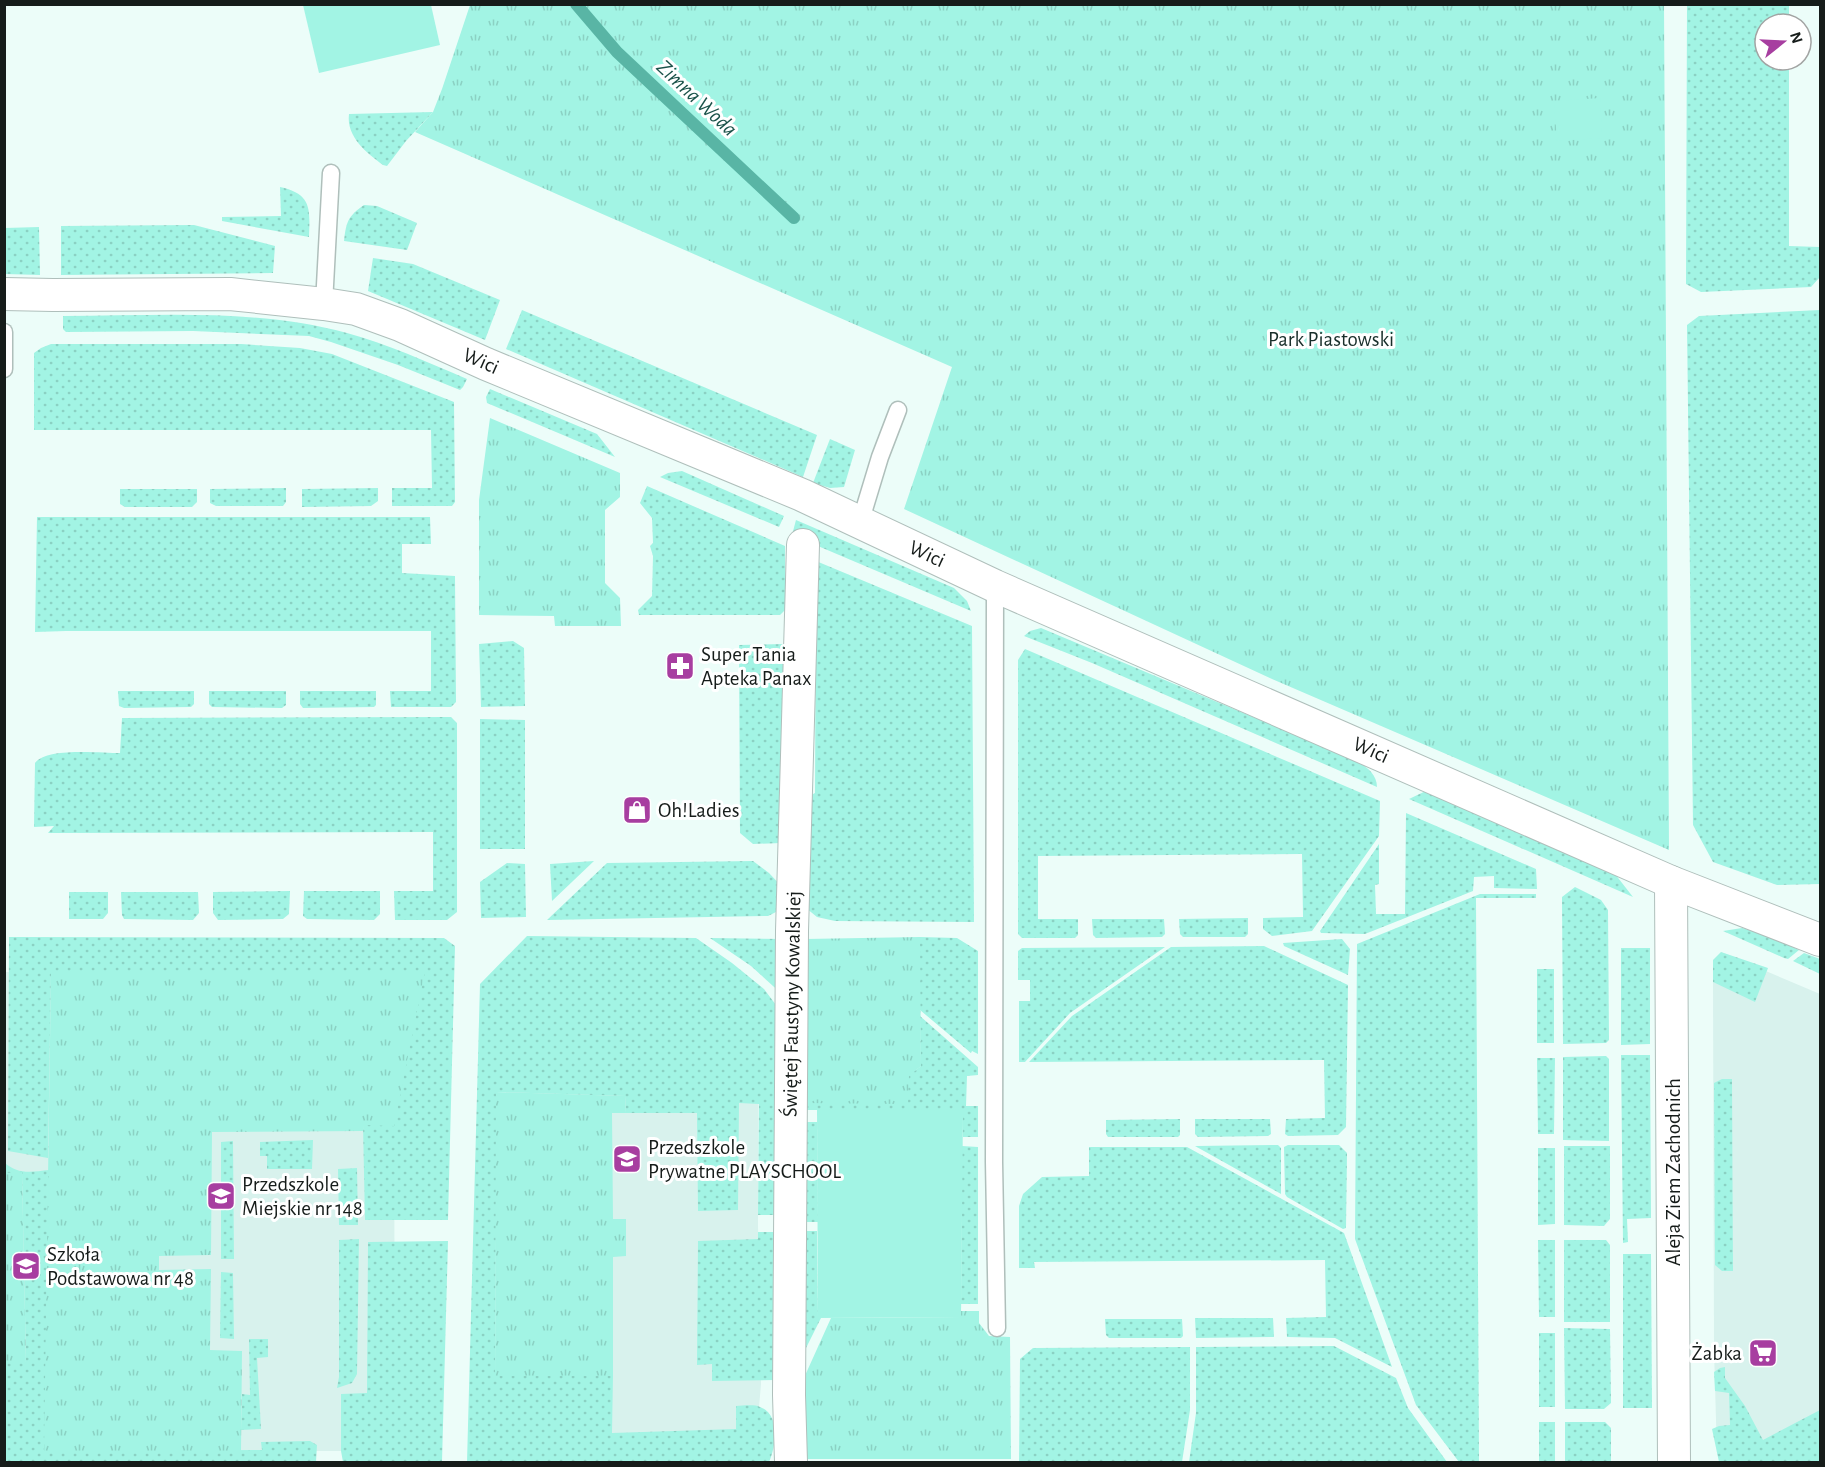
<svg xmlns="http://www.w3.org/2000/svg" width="1825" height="1467" font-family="'Alegreya Sans',sans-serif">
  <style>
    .built { fill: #d8f2ed }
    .grass { fill: url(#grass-dots) }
    .park { fill: url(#park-tufts) }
    .pitch { fill: #a2f4e4 }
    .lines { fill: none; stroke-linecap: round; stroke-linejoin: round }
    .stream { stroke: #59b5a5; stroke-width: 12 }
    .service-casing { stroke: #afbfbb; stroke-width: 19 }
    .minor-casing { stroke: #afbfbb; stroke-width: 34 }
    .service { stroke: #fff; stroke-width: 16 }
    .minor { stroke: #fff; stroke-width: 32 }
    .labels { text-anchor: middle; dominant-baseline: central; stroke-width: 6; stroke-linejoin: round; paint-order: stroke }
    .park-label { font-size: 21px; fill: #192f2b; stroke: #fff }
    .street-label { font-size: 21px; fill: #161c1a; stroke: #fff }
    .poi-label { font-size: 21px; fill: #161c1a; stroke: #fff; text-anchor: start }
    .water-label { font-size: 22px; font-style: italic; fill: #1b534a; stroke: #fff }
  </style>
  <defs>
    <pattern id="grass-dots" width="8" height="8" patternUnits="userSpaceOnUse" patternTransform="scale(1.5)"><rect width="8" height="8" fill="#a2f4e4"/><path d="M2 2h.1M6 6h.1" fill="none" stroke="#8bd1c3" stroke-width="1.8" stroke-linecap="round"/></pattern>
    <pattern id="park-tufts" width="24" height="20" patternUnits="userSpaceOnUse" patternTransform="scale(1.5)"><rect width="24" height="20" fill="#a2f4e4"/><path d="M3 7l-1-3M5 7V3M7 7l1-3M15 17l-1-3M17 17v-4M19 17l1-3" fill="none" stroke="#8bd1c3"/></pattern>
  </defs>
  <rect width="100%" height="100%" fill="#ecfdf9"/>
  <g class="built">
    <polygon points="1721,952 1820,994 1820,1449 1717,1455 1714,1350 1713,982"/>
    <polygon points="5,972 51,973 394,1126 395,1396 341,1451 5,1451"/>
    <polygon points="497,996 759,999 758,1225 761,1384 757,1431 540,1452"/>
  </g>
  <g class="grass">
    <polygon points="1687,5 1789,5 1789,24 1765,24 1765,60 1789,60 1789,246 1820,247 1820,277 1811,287 1701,292 1686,284"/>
    <path d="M433,112L406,141L387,166L383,165C367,153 346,137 349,114Z"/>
    <path d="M280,187C312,194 310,209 309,237L222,221V217L281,216Z"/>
    <path d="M364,205L377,206L417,223L407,250L344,241C346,222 348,216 364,205Z"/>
    <polygon points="194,225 275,246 273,273 61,275 61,226"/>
    <polygon points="39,227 40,275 5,274 5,228"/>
    <polygon points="373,258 413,264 500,300 485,340 368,291"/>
    <polygon points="522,310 817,435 803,477 506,349"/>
    <polygon points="1820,310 1820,884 1777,885 1713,862 1693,825 1687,325 1699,316"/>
    <path d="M63,316C156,316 255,308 347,333C388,344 427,362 467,379L463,387L460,390L398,365L331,342L309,336L193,331L66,332L63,329Z"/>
    <polygon points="51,344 241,344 300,348 332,354 454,402 455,502 452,506 392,506 392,488 432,488 431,430 34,430 34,353 41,348"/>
    <polygon points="490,389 597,434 615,457 487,403 486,397"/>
    <polygon points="830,439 855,450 844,487 830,488 813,483"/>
    <polygon points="682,471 784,516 779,527 660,477 668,473"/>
    <polygon points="647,486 785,546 785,610 780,615 639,615 638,610 652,596 653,556 650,546 653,543 652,518 640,503"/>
    <polygon points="286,488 286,502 283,506 216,506 210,503 210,489"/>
    <polygon points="378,488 378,501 371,506 302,507 302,489"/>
    <polygon points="120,489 197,489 197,502 192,507 125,507 120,504"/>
    <polygon points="37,517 430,517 431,544 402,544 402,573 455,576 456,702 451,707 391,707 390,691 431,691 431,631 66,631 35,632"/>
    <polygon points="796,520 954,588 967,601 971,611 792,535"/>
    <polygon points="816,561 972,626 974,922 835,921 817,917 806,908 800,801 815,793"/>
    <path d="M1041,628L1339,753C1354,760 1377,768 1377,787L1092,663L1024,636L1030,631Z"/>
    <polygon points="513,641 524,648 525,706 481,707 479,644"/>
    <polygon points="784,644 786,839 781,843 753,844 740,833 739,645"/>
    <polygon points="1025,649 1380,801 1379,836 1312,931 1272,936 1263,929 1263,918 1303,917 1302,854 1038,856 1038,919 1078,919 1078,935 1075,938 1022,938 1018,934 1018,660"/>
    <polygon points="118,691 194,691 194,704 191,707 124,708 119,706"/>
    <polygon points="209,691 286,691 286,705 282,708 212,707 209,704"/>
    <polygon points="300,691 376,691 376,705 374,707 303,708 300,704"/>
    <path d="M451,717L457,723V912L447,920H395L394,891H433V832L48,833L54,826L34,827L35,763C46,747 101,753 120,753L122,718Z"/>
    <polygon points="480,719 525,720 525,849 480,849"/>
    <polygon points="1430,789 1615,874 1633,897 1409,799"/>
    <polygon points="1406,813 1536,869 1537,889 1494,888 1494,876 1474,877 1473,891 1365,934 1321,933 1320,931 1379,844 1379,884 1375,885 1376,914 1405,914"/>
    <polygon points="594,861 552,901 550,864"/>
    <polygon points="753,861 769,873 784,889 780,910 768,916 547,920 607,863"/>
    <polygon points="507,863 525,864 526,917 481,918 480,882"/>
    <polygon points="1575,887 1601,900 1608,910 1609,1040 1606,1043 1563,1044 1562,897"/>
    <polygon points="290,891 289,914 283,919 218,920 213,913 213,892"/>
    <polygon points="304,891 380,891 380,914 374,920 307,919 303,916"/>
    <polygon points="69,892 108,892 108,913 103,919 69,919"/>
    <polygon points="121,892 198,892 199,913 193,920 124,919 122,915"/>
    <polygon points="1480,894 1536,894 1536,898 1476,898 1479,1462 1539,1462 1539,1422 1555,1422 1555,1462 1459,1462 1416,1405 1355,1239 1357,944"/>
    <polygon points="1248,918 1248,934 1245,937 1183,937 1180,934 1179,919"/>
    <polygon points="1092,919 1164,919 1165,934 1162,937 1096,938 1093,935"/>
    <polygon points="1742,928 1766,935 1799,950 1788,959 1784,958 1723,931"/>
    <path d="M527,936L696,938L732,963L764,989L776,1005V1215H758L759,1104L739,1103L738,1210L698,1211L697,1113H626L625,1096L497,1092L495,1375L613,1376L612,1433L736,1429V1406C742,1406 754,1404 760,1407C781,1415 776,1446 769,1462H467L480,984Z"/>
    <polygon points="9,937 444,938 455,946 448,1220 365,1220 363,1125 51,973 48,1158 8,1151"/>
    <polygon points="920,937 957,938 978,951 978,1054 972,1051 971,1053 920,1010"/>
    <polygon points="710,938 784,939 784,996 751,966"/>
    <polygon points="1342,939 1350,949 1348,975 1284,946 1283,943"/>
    <polygon points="1264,946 1348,985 1346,1127 1338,1135 1288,1136 1285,1134 1286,1119 1325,1118 1324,1060 1029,1062 1072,1016 1171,947"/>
    <polygon points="1165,947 1070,1013 1025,1062 1019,1062 1019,1001 1030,1001 1030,980 1018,980 1018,951 1022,948"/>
    <polygon points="1621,948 1650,948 1650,1044 1621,1045"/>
    <polygon points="1721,952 1768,968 1755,1002 1713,982 1713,960"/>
    <polygon points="1804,953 1820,959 1820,974 1793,961"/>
    <rect x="1537" y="969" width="17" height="74"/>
    <polygon points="920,1016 978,1067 978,1075 967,1076 966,1106 978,1106 978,1137 963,1137 962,1110 803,1110 804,1103 909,1075 921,1066"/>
    <polygon points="1621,1055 1650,1055 1651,1218 1627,1219 1628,1242 1623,1243"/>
    <polygon points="1606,1056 1609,1059 1609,1141 1563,1140 1563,1057"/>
    <polygon points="1537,1058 1555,1058 1554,1134 1538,1134"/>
    <polygon points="1722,1079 1732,1079 1733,1271 1722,1271 1715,1265 1714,1083"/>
    <polygon points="1180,1119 1180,1135 1178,1137 1108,1137 1106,1134 1106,1120"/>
    <polygon points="1195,1119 1270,1119 1271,1134 1268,1136 1198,1137 1195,1134"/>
    <polygon points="803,1122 817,1122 818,1222 802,1222"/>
    <polygon points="313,1140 312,1169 267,1169 267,1156 260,1156 260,1142"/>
    <polygon points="233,1141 234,1259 221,1259 221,1142"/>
    <polygon points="1278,1145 1281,1148 1281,1194 1195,1146"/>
    <polygon points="1288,1145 1339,1145 1347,1153 1346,1228 1343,1229 1287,1197 1285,1194 1284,1147"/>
    <polygon points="962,1146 978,1147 978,1304 961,1304"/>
    <polygon points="1564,1146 1610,1146 1610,1219 1604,1226 1564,1225"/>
    <polygon points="1089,1147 1187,1147 1344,1233 1392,1367 1335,1338 1287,1337 1286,1318 1326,1317 1325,1260 1034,1262 1035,1268 1019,1268 1019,1206 1023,1194 1042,1177 1089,1176"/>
    <polygon points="1538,1148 1555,1148 1555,1224 1538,1225"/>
    <path d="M4,1162C18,1175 31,1172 49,1170L45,1451L262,1450L261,1442L310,1441L317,1445L316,1462H5V1363L26,1362L22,1173H5Z"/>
    <polygon points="357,1168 358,1225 339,1225 338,1169"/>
    <polygon points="802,1231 817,1231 818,1317 821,1318 802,1356"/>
    <polygon points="758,1232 776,1232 775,1380 712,1381 712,1364 697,1365 698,1241 758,1239"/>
    <polygon points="359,1239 357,1374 352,1383 337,1388 339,1377 339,1240"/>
    <polygon points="1538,1240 1555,1240 1555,1317 1539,1317"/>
    <polygon points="1564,1240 1606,1240 1610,1245 1610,1322 1564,1322"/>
    <polygon points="448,1241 442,1462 343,1462 341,1451 341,1394 367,1393 368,1242"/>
    <polygon points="1623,1254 1651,1254 1652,1408 1623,1408"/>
    <polygon points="221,1272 233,1273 234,1339 220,1338"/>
    <polygon points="1195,1318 1273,1318 1274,1337 1196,1338"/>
    <polygon points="1105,1319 1182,1319 1183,1336 1181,1338 1109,1338 1106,1335"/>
    <polygon points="1564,1328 1610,1329 1611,1403 1604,1409 1565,1409"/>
    <rect x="1539" y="1333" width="16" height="74"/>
    <polygon points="249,1339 268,1339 268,1357 257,1358 261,1429 241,1430 242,1394 250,1395"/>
    <polygon points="1334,1346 1396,1378 1408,1408 1447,1462 1189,1462 1196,1413 1196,1347"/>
    <polygon points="1190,1347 1190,1410 1182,1462 1019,1462 1020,1359 1033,1348"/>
    <polygon points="1725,1367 1725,1378 1745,1406 1763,1440 1820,1410 1820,1462 1719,1462 1712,1429 1719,1426 1730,1425 1729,1393 1715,1391 1714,1372 1720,1368"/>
    <polygon points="1565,1422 1605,1422 1611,1428 1611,1462 1565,1462"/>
  </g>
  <g class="park">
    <polygon points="470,5 1664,5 1669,850 1272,679 904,509 952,367 415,132 433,112 442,89"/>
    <polygon points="490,418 620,473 620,497 605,510 605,583 620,598 621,626 555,626 554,616 479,615 479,500"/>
    <polygon points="920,937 921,1066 909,1076 908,1104 804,1103 805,939"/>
    <polygon points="425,971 394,1126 363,1125 363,1131 212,1132 211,1255 159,1256 159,1270 211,1269 210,1350 242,1351 241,1451 44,1451 51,973"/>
    <polygon points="496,1092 625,1096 626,1113 612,1113 613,1219 626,1219 626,1256 613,1257 613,1376 495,1376"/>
    <polygon points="22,1172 26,1363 5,1363 5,1173"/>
    <polygon points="961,1311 979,1311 979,1323 989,1336 1010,1337 1011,1459 802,1459 803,1380 831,1318 961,1317"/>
  </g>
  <g class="pitch">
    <polygon points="303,5 431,5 440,45 319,73"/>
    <polygon points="1600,98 1602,138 1557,141 1554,101"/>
    <polygon points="817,1109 963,1110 961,1317 818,1318"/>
  </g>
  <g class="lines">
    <polyline class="stream" points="576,4 617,52 794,218"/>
    <g class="service-casing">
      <g id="service">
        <polyline points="324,304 331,173"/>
        <polyline points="4,332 4,369"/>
        <polyline points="860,523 880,457 898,410"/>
        <polyline points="995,586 994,1162 997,1328"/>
      </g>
    </g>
    <g class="minor-casing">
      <g id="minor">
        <polyline points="4,294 53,295 230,294 324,304 356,309 400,325 486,364 802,495 995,586 1671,882 1820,940"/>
        <polyline points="1671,882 1674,1462"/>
        <polyline points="791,1462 789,1395 792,931 803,545"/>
      </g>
    </g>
    <use href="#service" class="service"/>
    <use href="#minor" class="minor"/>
  </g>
  <defs>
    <g id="pharmacy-square" transform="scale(1.5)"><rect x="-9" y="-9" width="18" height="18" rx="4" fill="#a73ea0" stroke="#fff"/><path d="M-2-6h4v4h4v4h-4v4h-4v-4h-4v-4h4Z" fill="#fff"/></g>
    <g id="shop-square" transform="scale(1.5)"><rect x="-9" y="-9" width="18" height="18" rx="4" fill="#a73ea0" stroke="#fff"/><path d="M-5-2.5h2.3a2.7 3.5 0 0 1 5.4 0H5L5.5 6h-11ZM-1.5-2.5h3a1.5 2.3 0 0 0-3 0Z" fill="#fff"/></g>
    <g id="school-square" transform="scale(1.5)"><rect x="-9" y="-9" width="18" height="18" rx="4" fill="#a73ea0" stroke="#fff"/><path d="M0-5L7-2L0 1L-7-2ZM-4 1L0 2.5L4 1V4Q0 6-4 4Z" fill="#fff"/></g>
    <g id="supermarket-square" transform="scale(1.5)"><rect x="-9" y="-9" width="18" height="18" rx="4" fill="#a73ea0" stroke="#fff"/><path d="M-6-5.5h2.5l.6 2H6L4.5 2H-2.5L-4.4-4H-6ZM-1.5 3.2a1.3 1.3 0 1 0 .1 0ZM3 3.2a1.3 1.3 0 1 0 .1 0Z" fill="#fff"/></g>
  </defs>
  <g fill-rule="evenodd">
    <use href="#pharmacy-square" x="680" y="666"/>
    <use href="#shop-square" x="637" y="810"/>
    <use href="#school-square" x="627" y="1159"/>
    <use href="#school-square" x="221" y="1196"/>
    <use href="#school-square" x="26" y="1266"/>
    <use href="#supermarket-square" x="1763" y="1353"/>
  </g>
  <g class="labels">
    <g class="park-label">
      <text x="1331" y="339">Park Piastowski</text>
    </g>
    <g class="street-label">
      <text transform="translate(481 361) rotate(24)">Wici</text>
      <text transform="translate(927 554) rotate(25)">Wici</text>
      <text transform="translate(1371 750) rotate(24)">Wici</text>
      <text transform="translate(792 1004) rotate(-89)">Świętej Faustyny Kowalskiej</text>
      <text transform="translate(1673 1172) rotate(-90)">Aleja Ziem Zachodnich</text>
    </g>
    <g class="poi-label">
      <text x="701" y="654">Super Tania<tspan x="701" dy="24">Apteka Panax</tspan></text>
      <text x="658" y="810">Oh!Ladies</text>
      <text x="648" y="1147">Przedszkole<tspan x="648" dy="24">Prywatne PLAYSCHOOL</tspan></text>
      <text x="242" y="1184">Przedszkole<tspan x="242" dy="24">Miejskie nr 148</tspan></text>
      <text x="47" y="1254">Szkoła<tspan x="47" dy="24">Podstawowa nr 48</tspan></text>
      <text x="1742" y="1353" text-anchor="end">Żabka</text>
    </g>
    <g class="water-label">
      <text transform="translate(697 98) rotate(43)">Zimna Woda</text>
    </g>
  </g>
  <rect width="1825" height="1467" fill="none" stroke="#161c1a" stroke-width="12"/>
  <g transform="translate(1783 42) rotate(72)"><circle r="28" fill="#ffffff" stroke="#a2a4a3" stroke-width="1.5"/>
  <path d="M0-4.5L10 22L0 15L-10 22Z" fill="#a73ea0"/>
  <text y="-9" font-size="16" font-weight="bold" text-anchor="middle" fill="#161c1a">N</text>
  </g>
</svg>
